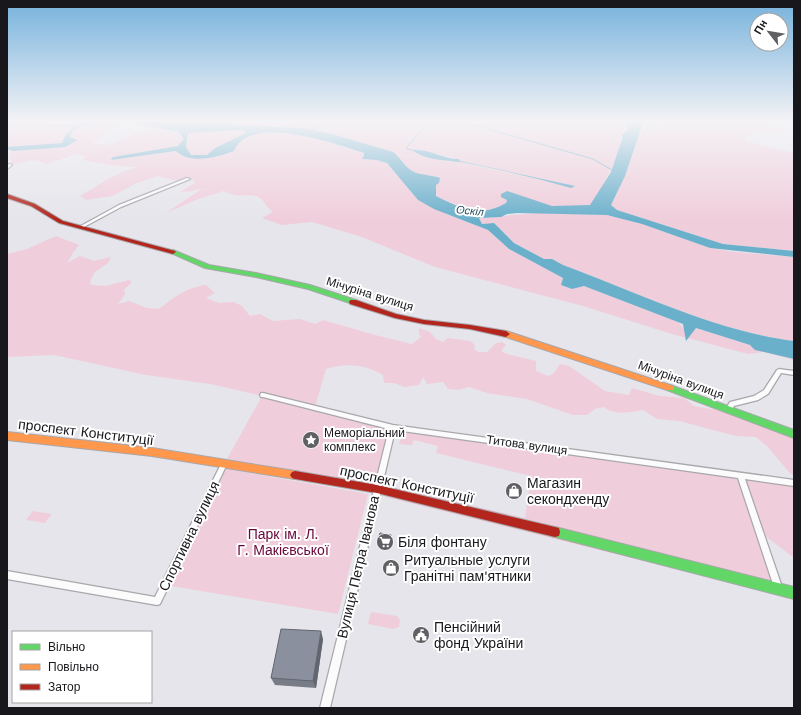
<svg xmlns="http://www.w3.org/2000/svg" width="801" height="715" font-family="'Work Sans',sans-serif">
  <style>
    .green { fill: #f0cddb; fill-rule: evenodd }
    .water { fill: #6bb0cb; fill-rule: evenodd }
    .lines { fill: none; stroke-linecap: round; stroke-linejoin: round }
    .stream { stroke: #6bb0cb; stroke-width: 1 }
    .street-casing { stroke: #a8a8ac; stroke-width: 2.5 }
    .fast-casing { stroke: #a8a8ac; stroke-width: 2 }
    .slow-casing { stroke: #a8a8ac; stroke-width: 2 }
    .jam-casing { stroke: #a8a8ac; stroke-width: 2 }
    .street { fill: #fbfbfc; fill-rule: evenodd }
    .fast { fill: #63d668; fill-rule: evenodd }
    .slow { fill: #ff974d; fill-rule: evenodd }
    .jam { fill: #b3261e; fill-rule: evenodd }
    .wall { fill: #777c87 }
    .shaded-wall { fill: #61656e }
    .building { fill: #8a909d; stroke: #61656e }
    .labels { text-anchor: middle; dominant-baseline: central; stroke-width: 4; stroke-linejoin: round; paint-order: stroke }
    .far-water-label { font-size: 11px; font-style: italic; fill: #234d5d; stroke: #fff }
    .street-label { font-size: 12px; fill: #18181c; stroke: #fff }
    .poi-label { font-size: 12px; fill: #18181c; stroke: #fff; text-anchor: start }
    .near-street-label { font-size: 14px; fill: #18181c; stroke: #fff }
    .near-poi-label { font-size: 14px; fill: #18181c; stroke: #fff; text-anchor: start }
    .near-park-label { font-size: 14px; fill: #680539; stroke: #fff }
  </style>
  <rect width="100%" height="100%" fill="#e6e5eb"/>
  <g class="green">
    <path d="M7,120H87L86,122C75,126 66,132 62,143L13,147H7Z"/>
    <path d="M197,120H627L628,130L622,133C618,160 605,182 591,206L551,207L518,196L511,192L506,203L499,207L482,211H472L438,197L414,177H438C428,177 416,174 408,168C402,164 400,158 392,152L332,134L303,128L256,126ZM416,149L443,155L455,159H459L460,161L559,184L458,162C445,163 430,157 417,153Z"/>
    <path d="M675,120C713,120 751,121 789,129L752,133L746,138L747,142L794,153V251L723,244L617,210L611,205L628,168L638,137L648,124L661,127L660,122L677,123Z"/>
    <path d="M105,121L125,122L100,134L106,135L92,143L108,145L136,133L148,132L146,126L179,132L184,139L179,146L113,157L111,160L177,151L181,155L218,157L237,144L254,134L267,133L303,135L364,153V156L369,159L377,160L387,163L418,200L451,216L488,230L509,249L563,278L561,285L572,289L584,286L678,322L688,333L695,328L794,359V360L764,352L748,354L672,334L583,306L435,267L362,237L312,222L282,225L262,218L273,212C267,208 264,201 260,198C251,192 237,199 224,191L198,199L166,213L203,188L193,191L180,192L195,183L193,180L181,182L157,176L137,183L112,196L86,200L80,196L110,178L125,171L137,167L117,166L82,160L86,157L77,154L46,164L36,160L12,164L9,154L12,151L54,147L77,140L69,137C75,125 92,123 105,121Z"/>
    <polygon points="231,130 247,130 247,133 215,148 207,155 192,156 186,147 188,133"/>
    <path d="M539,213L607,215L642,224L710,248L735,252L794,257V341C718,332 636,292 563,265L552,259H544L514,243L494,223L482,224L479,218Z"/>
    <path d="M56,236L79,245L74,251L67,263L80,256L94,261L111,257L108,263L95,272L90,281L91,285L106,286L129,280L132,282L124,290L125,294L118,304L129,301L147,308L159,309C176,296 185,288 206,285L215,293L206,298L219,303L234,302L242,306L250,316L260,314L273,321L300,319L315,324L323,320L375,335L412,344L421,337L419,333V328L430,332L436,339L443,342L448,338L470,341L475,345L474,349L478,352H487L496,343L502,342L506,345L501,351L507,354L536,361V371L548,376L554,373L560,364L569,366L605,391L629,395L632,388L660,396L684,398L694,406L739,414L794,434V476L788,471L768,447L756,437L736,436L679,421L657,419L643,410C630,412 615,416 604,407L595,409L587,415H573L527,399L487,393L469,387L459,390L448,389L443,382L427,384L423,377L419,385L404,387L394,383H384L383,375C364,364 346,363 326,369L315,407L389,429L379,473L375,481L370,483L227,459L262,396L210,384L146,375L54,355L7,357V254L27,249Z"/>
    <polygon points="407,428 794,483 794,558 760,532 777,594 386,497 388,486 525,518 531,476 436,453 438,446 414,440 412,445 399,444 402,435"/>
    <polygon points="222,468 368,494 338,614 165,585"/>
    <polygon points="33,511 52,514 45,523 26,520"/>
    <polygon points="371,612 397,616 400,620 399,627 393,629 368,624"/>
  </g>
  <g class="water">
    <path d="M87,120H197L256,126L303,128L332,134L393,152C400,157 402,163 408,168C417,176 430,174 440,178L439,183L436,185V196C441,199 447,201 453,204C472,212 487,214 506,203L507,200L501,197V194L507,191L552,206L590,205L611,172L622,139V135L628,130L626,121L644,120L625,176L611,205L617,210L723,244L794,251V257L710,248L642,224L607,215L517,213L507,214L501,217L479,218L482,224L494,223L514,243L544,259H552L563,265C636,292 718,332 794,341V359L755,350L750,345L696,328L686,341L683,324L584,286L572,289L561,285L563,278L509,249L488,230L434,209L418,200L387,163L377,160L363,159L362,158L364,156V153C336,144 249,113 234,151C217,157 191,165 176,151L111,160L113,157L178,146L184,139L179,132L122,121H105L91,123L79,127L72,132L70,137L78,140L65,147L13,151L7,149V147L62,143C67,130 73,127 86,122ZM241,130L246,131V133L215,148L207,155H191L186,147L188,133Z"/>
    <path d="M412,150C428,148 445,160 459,159L460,161L575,186L571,188C537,178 501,170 466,163C449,160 426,161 412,150Z"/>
  </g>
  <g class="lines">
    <g class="stream">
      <polyline points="49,120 47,123 49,126 77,126"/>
      <polyline points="452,120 464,122 593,159 612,170"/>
      <polyline points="313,130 330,120"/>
      <polyline points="412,150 407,149 407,147 430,120"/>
    </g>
    <g class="street-casing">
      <g id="street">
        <polygon points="9,164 12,165 7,169 7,166"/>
        <polygon points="187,178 190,179 121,207 82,228 81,228 79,227 119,205"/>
        <polygon points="779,369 794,371 794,375 781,373 768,394 758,400 734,406 730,412 726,412 725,410 730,402 754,396 764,390 777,370"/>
        <polygon points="261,393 263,393 393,425 794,480 794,486 745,479 782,587 781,590 778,591 775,590 774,587 738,478 395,430 330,708 320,708 389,429 263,397 261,397 260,395"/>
        <polygon points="224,461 226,462 227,464 160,604 157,605 7,579 7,571 155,597 222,462"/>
      </g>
    </g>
    <g class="fast-casing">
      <g id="fast">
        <polygon points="173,250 209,265 256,273 310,285 356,300 357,302 353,304 308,289 256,277 205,268 171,253 171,251"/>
        <polygon points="670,385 794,430 794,438 667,390 666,388 667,386"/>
        <polygon points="555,527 794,587 794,599 555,537 551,536 550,532 551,528"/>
      </g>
    </g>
    <g class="slow-casing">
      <g id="slow">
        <polygon points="506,331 673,386 674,388 673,390 667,390 503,336 502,334 503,332"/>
        <polygon points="7,432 152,448 295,471 298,472 300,475 298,478 295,479 152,456 7,440"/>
      </g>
    </g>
    <g class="jam-casing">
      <g id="jam">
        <polygon points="7,194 35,204 63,221 175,251 176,252 173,254 59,223 31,206 7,198"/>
        <polygon points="350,300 356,300 396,314 424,320 470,325 506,331 510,334 506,337 470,329 424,324 395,318 350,304 349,302"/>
        <polygon points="295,471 377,485 555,527 559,528 560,532 559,536 555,537 377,493 295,479 292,478 290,475 292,472"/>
      </g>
    </g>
    <use href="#street" class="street"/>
    <use href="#fast" class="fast"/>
    <use href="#slow" class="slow"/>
    <use href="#jam" class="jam"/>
  </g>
  <g class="wall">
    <polygon points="391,539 390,547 379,545 378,541"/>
    <polygon points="323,639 316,688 275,685 271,678"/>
  </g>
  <g class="shaded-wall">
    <polygon points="391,535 391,539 390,547 389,543"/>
    <polygon points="321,631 323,639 316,688 313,681"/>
  </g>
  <g class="building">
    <polygon points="380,533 391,535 389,543 378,541"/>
    <polygon points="281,629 321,631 313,681 271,678"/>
  </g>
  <linearGradient id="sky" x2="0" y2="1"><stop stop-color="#76b2dc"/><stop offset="0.55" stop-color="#f4f3f6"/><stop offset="1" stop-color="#f4f3f6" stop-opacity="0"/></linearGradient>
  <rect width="801" height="220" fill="url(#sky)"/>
  <defs>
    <g id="sight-disc" transform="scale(0.9)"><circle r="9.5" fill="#606064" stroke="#fff"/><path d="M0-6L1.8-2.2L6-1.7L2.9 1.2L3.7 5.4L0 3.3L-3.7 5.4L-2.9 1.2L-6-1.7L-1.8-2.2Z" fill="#fff"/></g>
    <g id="shop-disc" transform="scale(0.9)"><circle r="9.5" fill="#606064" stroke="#fff"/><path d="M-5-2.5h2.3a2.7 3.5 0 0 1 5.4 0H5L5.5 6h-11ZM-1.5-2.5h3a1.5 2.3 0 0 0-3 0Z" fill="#fff"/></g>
    <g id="supermarket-disc" transform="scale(0.9)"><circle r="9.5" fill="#606064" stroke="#fff"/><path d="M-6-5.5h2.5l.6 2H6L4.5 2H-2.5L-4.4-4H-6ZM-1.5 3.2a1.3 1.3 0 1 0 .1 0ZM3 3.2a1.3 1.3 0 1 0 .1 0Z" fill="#fff"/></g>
    <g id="civic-disc" transform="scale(0.9)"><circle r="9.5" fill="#606064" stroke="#fff"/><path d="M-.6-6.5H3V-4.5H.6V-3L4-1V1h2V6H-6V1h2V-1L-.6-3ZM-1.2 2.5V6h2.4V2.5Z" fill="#fff"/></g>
  </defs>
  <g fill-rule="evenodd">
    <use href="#sight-disc" x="311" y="440"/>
    <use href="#shop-disc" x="514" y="491"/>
    <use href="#supermarket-disc" x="385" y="542"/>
    <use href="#shop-disc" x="391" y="568"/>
    <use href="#civic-disc" x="421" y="635"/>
  </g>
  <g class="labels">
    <g class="far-water-label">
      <text transform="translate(470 211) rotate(6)">Оскіл</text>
    </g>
    <g class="street-label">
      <text transform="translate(370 294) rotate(17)">Мічуріна вулиця</text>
      <text transform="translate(681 380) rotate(20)">Мічуріна вулиця</text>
      <text transform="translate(527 445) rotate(8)">Титова вулиця</text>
    </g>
    <g class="poi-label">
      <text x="324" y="433">Меморіальний<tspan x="324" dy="14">комплекс</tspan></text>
    </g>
    <g class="near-street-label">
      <text transform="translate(86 432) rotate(7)">проспект Конституції</text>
      <text transform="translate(407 484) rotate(12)">проспект Конституції</text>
      <text transform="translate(189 536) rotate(-64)">Спортивна вулиця</text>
      <text transform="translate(358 567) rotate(-77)">Вулиця Петра Іванова</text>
    </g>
    <g class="near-poi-label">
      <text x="527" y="483">Магазин<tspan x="527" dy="16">секондхенду</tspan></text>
      <text x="398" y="542">Біля фонтану</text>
      <text x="404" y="560">Ритуальные услуги<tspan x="404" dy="16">Гранітні пам'ятники</tspan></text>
      <text x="434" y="627">Пенсійний<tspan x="434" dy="16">фонд України</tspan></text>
    </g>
    <g class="near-park-label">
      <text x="283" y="534">Парк ім. Л.<tspan x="283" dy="16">Г. Макієвської</tspan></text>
    </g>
  </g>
  <rect width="801" height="715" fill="none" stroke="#18181c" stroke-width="16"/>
  <rect x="12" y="631" width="140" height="72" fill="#ffffff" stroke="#a3a3a4"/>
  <rect x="20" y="644" width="20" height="6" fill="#63d668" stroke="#a3a3a4"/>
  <text x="48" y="651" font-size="12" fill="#18181c">Вільно</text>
  <rect x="20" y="664" width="20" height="6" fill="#ff974d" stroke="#a3a3a4"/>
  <text x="48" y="671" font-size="12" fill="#18181c">Повільно</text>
  <rect x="20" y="684" width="20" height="6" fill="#b3261e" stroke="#a3a3a4"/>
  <text x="48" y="691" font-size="12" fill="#18181c">Затор</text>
  <g transform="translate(769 32) rotate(301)"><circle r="19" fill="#ffffff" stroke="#a3a3a4"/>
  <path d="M0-3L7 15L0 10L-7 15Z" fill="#606064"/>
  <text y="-6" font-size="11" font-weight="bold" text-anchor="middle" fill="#18181c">Пн</text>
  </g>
</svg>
